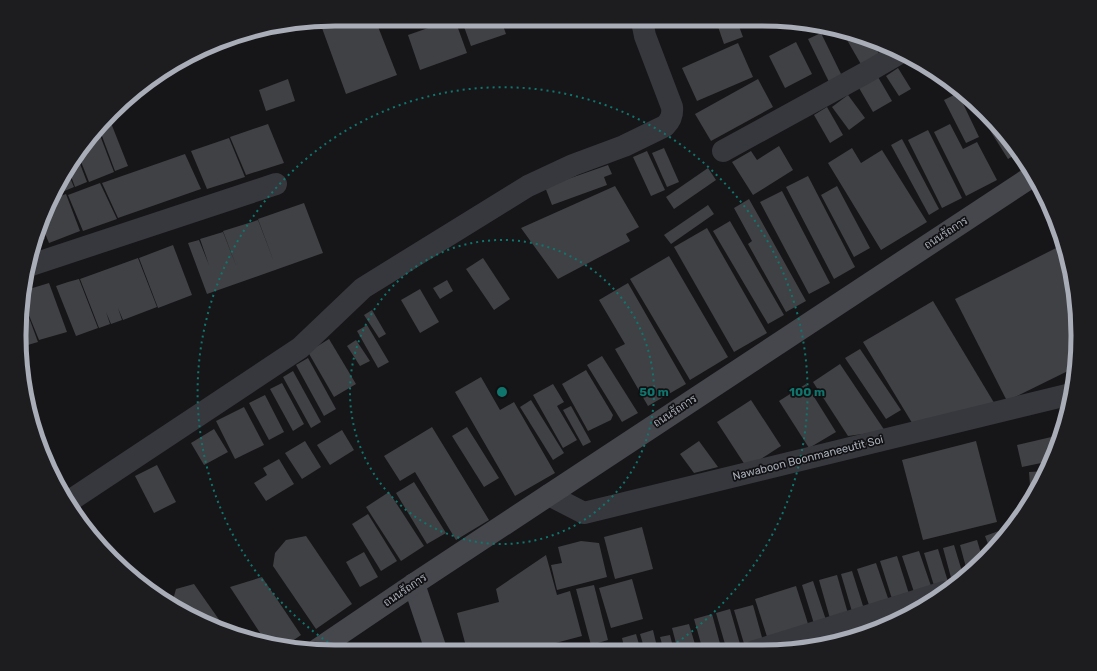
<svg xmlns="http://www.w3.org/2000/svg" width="1097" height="671" font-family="Rubik,Sarabun,sans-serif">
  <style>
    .building { fill: #404145 }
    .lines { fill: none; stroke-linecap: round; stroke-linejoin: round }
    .street { stroke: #37383d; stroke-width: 22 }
    .secondary { stroke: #45474d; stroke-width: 22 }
    .ring { fill: none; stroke: #0f766e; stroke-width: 2; stroke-dasharray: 2 4 }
    .labels { text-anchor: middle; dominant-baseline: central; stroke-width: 3.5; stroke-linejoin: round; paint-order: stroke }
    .street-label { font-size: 11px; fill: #a8adb8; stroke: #111113 }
    .rim { fill: none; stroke: #a8adb8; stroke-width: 5 }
    .centre { fill: #0f766e; stroke: #111113; stroke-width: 2 }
    .ring-label { font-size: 12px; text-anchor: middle; font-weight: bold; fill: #0f766e; stroke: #111113; stroke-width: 3.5; stroke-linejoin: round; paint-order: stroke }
  </style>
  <rect width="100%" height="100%" fill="#161618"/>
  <g class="building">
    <polygon points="346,19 375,19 397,75 346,94 322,28"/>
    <polygon points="451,20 455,20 467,53 420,70 408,35"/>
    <polygon points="475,20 501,20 506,34 471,46 463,24"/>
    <polygon points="716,21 737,21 743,37 724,44"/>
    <polygon points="821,33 842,76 829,82 808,39"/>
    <polygon points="843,33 872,40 880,56 862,66"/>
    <polygon points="796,42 812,74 785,88 769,56"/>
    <polygon points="738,43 753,77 697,101 682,68"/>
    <polygon points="898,68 911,89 899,96 886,76"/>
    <polygon points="878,77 892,101 873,112 859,88"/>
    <polygon points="288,79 295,101 266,111 259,90"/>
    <polygon points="758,79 773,107 711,141 695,114"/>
    <polygon points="958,93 979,137 966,143 944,100"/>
    <polygon points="848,95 865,118 849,130 832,107"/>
    <polygon points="971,100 999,127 1018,153 1008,159"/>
    <polygon points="827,107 843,135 830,143 814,115"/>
    <polygon points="109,118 128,166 115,171 99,128"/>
    <polygon points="268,124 284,163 246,175 230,137"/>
    <polygon points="950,124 963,149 977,142 997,180 966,196 934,132"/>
    <polygon points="98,130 114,172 89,182 78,154 84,143"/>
    <polygon points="928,130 962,198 942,208 908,140"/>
    <polygon points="229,138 245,177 207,189 191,151"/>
    <polygon points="902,139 939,209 929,215 891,145"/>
    <polygon points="779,146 793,170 753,195 732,162 751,151 757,160"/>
    <polygon points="664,148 679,182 667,187 652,153"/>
    <polygon points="852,148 861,163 882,150 927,222 881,250 828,163"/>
    <polygon points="647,151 665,190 651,196 633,157"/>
    <polygon points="185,154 201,189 118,218 102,183"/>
    <polygon points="77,156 87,182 75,187 69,171"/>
    <polygon points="608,165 612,174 604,177 607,185 552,205 545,187"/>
    <polygon points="708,168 716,180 674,209 666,197"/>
    <polygon points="68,173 74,187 62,192 60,188"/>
    <polygon points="808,176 855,267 834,279 786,187"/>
    <polygon points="100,183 117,219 83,231 68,195"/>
    <polygon points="615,186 639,227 626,234 630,241 558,279 521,228"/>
    <polygon points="837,186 870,248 854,257 821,195"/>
    <polygon points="782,191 830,283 809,294 760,202"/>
    <polygon points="66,194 80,231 49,243 41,224 55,198"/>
    <polygon points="749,199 806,301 786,312 748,244 752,241 734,208"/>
    <polygon points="304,203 323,253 207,294 188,243 199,240 209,265 200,239 223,232 237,268 223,231 258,220 274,262 258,219"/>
    <polygon points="708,205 714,214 671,244 664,235"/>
    <polygon points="730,221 784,315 768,324 713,231"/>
    <polygon points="40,227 45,239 34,243 36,234"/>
    <polygon points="707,228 767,333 734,352 674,247"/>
    <polygon points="1064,244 1075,294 1077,356 1076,367 1007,401 955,299"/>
    <polygon points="173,245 192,295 158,308 139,258"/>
    <polygon points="669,256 728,357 690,380 630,279"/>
    <polygon points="138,258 157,307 123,320 118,308 122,320 111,324 106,312 110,324 99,328 80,279"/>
    <polygon points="483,258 510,299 494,310 466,269"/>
    <polygon points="79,279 98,328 76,336 56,286 68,282 71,291 68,282"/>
    <polygon points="447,280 453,291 440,299 433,288"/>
    <polygon points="49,283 67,332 39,340 24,303 26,290"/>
    <polygon points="628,283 686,384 648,406 615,349 625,344 599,300"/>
    <polygon points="420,289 439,322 420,333 401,300"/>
    <polygon points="933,301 999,411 917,431 863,342"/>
    <polygon points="24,304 38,342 21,347 19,335"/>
    <polygon points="372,310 386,334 379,338 364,315"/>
    <polygon points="367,325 389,362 378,368 357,331"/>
    <polygon points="329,339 356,384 334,397 308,352"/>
    <polygon points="356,340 370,361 360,366 347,346"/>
    <polygon points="860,349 901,410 886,419 845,358"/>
    <polygon points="602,356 638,413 622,422 587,365"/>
    <polygon points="308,358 336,409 324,416 296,365"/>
    <polygon points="840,364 885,431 848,436 813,382"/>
    <polygon points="586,370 613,415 611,420 588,431 562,384"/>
    <polygon points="293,371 321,422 311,428 283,377"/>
    <polygon points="481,377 500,410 514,402 555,473 515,496 455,392"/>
    <polygon points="282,383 304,424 293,431 270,389"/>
    <polygon points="553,384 564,402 557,406 577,440 563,448 533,395"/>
    <polygon points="806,384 836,432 809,448 779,401"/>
    <polygon points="265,395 284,432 269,440 249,403"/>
    <polygon points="531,400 564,453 553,460 520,407"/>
    <polygon points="751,400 781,446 747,468 717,422"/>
    <polygon points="571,406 591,442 583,446 563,410"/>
    <polygon points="244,407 264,445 235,459 216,421"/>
    <polygon points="432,427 489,520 456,540 415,472 400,481 384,456"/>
    <polygon points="467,427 499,478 484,487 452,436"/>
    <polygon points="214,429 228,452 204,465 191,443"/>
    <polygon points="342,430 354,450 330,465 317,445"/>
    <polygon points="1060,435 1051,461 1022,467 1017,445"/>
    <polygon points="305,441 321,467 302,479 285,453"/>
    <polygon points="699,441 718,467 694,473 680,454"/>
    <polygon points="976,441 997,522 923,540 902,460"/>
    <polygon points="279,459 294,484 266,501 254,483 267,475 263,468"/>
    <polygon points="157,465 176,502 154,513 135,476"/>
    <polygon points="1047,471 1045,475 1031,499 1029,472"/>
    <polygon points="414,482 446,533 427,544 396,493"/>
    <polygon points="389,492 424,546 401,561 366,507"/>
    <polygon points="368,514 397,561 381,571 352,524"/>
    <polygon points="1015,525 1013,528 991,552 985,536"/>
    <polygon points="642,527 653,569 615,579 604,537"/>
    <polygon points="306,536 352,604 316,629 273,566 275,553 286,540"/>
    <polygon points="977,540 983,560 968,575 960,545"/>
    <polygon points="581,541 599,543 607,577 557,590 551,565 562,563 558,547"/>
    <polygon points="954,545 964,578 953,585 943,548"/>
    <polygon points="938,549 949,585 935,589 924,553"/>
    <polygon points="919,551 931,586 914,592 902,556"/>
    <polygon points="364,552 378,577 360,587 346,562"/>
    <polygon points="546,555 557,595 570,591 582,636 529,650 479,650 478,647 467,650 457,613 499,602 496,589"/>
    <polygon points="897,556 910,597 893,602 880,561"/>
    <polygon points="876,563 890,604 871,611 857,569"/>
    <polygon points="852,571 865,612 853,615 841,574"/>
    <polygon points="837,575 849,617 831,622 819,580"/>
    <polygon points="262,577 301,635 284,647 266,642 230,587"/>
    <polygon points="632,579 643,619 611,628 599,588"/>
    <polygon points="813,581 827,623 815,627 802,585"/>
    <polygon points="194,584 227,631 215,628 172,603 176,589"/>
    <polygon points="594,585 608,640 591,645 576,589"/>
    <polygon points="796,586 810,630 769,643 755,599"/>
    <polygon points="753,605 763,641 745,647 734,610"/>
    <polygon points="730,609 742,651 727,651 716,613"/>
    <polygon points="712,614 722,651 703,651 694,619"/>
    <polygon points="689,624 697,651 678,651 672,628"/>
    <polygon points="653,630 658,651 645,651 640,634"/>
    <polygon points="636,634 641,651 625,651 622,638"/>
    <polygon points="670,635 674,651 664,651 660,637"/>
    <polygon points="617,644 618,651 592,651 592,650"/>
  </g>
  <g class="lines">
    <g class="street">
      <polyline points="723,151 869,71 900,53"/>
      <polyline points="31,265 276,184"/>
      <polyline points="549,495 584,513 1071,394"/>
      <path d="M68,502L300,348L363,288L528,186L573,165L624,146L665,126C671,120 673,115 672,107L645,36L642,21"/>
      <polyline points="755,651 944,592"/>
    </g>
    <g class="secondary">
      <polyline points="414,584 436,650"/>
      <polyline points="318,649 414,584 1034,175"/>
    </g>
  </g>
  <g class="ring">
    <circle cx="502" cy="392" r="152"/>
    <path d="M338 649A305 305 0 1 1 664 651"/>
  </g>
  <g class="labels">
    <g class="street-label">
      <text transform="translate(946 233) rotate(-33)">ถนนรัถการ</text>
      <text transform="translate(675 411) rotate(-33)">ถนนรัถการ</text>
      <text transform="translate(808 458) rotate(-14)">Nawaboon Boonmaneeutit Soi</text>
      <text transform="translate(405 590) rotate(-34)">ถนนรัถการ</text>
    </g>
  </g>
  <path d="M0 0H1097V671H0ZM335 26H762A309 309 0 0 1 1071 335V336A309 309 0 0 1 762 645H335A309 309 0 0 1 26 336V335A309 309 0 0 1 335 26Z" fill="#1d1d20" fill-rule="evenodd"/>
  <path class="rim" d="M335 26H762A309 309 0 0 1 1071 335V336A309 309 0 0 1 762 645H335A309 309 0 0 1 26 336V335A309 309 0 0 1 335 26Z"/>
  <circle cx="502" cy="392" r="6" class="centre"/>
  <g class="ring-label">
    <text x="654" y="396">50 m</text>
    <text x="807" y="396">100 m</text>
  </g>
</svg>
